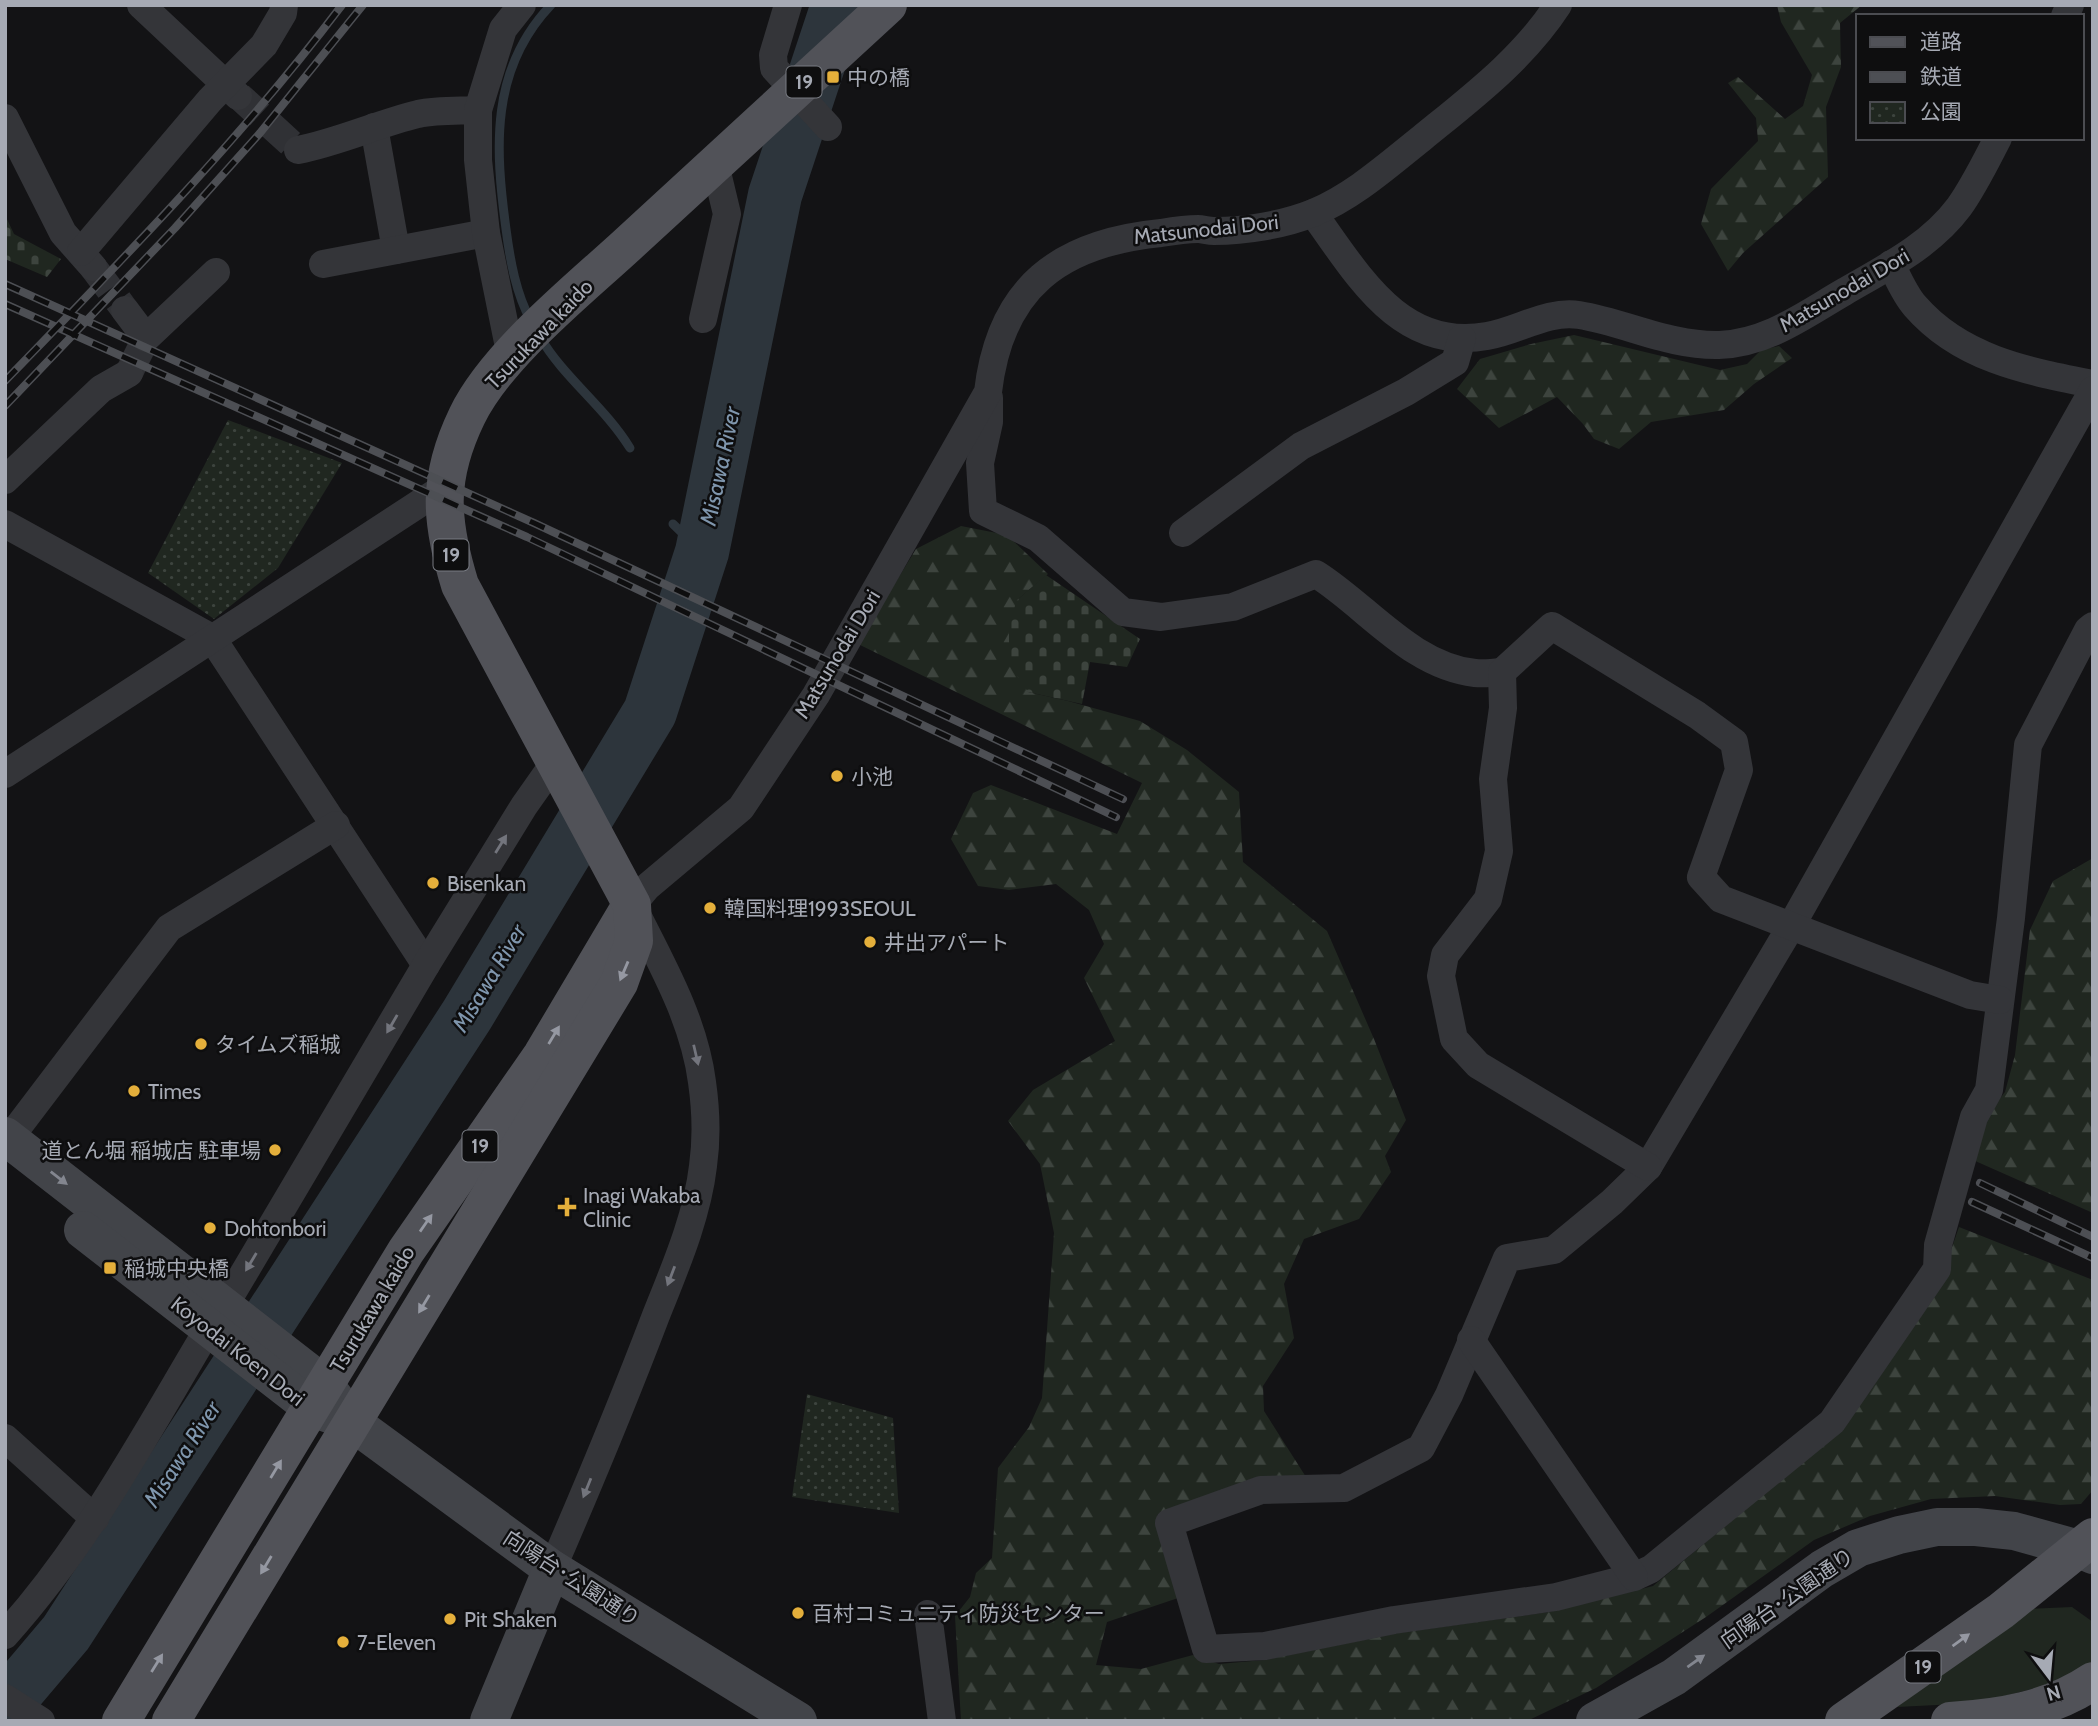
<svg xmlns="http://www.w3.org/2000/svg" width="2098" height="1726" font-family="Cabin,'Noto Sans JP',sans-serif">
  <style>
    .grass { fill: #202720 }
    .forest { fill: url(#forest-firs) }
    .cemetery { fill: url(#cemetery-stones) }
    .park { fill: url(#park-dots) }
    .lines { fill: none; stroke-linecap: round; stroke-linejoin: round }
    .stream { stroke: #2d353c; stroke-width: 9 }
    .river { stroke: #2d353c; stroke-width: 54 }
    .street-tunnel { stroke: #303135; stroke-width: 28; stroke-dasharray: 28 14; stroke-linecap: butt }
    .street { stroke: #343539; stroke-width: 28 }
    .secondary { stroke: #424449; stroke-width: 38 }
    .primary { stroke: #515258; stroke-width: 38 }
    .rail-casing { stroke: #4d4f54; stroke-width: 8 }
    .rail { stroke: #0e0e0f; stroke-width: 5; stroke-dasharray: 16; stroke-linecap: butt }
    .oneway { fill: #73757d }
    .oneway2 { fill: #9598a2 }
    .oneway3 { fill: #83868f }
    .poi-dot { fill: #e4af3b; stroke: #0e0e0f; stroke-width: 2.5 }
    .labels { text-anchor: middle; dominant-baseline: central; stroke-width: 5; stroke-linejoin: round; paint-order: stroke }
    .shield { fill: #0e0e0f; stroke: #787b82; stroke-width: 2 }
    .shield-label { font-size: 19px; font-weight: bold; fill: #a6aab4 }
    .poi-label { font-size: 21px; fill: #a6aab4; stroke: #0e0e0f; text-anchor: start }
    .street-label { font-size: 21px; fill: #a6aab4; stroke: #0e0e0f }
    .water-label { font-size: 23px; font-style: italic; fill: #7f96ad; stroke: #0e0e0f }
  </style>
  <defs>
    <pattern id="forest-firs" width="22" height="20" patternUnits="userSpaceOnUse" patternTransform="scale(1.75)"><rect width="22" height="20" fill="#202720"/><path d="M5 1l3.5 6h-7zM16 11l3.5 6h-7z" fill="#3d443e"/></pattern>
    <pattern id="cemetery-stones" width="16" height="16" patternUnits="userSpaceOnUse" patternTransform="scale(1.75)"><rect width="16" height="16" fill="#202720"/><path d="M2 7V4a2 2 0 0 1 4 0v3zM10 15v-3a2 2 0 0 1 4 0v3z" fill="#3d443e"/></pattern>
    <pattern id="park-dots" width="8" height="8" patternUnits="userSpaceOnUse" patternTransform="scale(1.75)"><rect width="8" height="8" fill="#202720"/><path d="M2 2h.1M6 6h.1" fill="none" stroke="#3d443e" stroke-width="1.8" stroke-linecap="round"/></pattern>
  </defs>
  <rect width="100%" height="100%" fill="#131315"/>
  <polygon class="grass" points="2072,1607 2093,1622 2093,1662 2064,1681 1977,1703 1897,1707 2026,1609"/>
  <g class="forest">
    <polygon points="1777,5 1862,5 1840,23 1841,67 1826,107 1828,177 1743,253 1728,271 1701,224 1711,189 1758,141 1756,118 1728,83 1738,77 1785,119 1803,106 1812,75 1781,22"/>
    <polygon points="1574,335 1720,370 1747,364 1761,350 1779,346 1792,358 1754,384 1724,410 1651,422 1619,449 1594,439 1583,424 1557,397 1499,428 1457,389 1480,359 1531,344"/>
    <polygon points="961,526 1007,535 1048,574 1017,600 1028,692 1068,701 1140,721 1187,750 1239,792 1243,862 1327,931 1374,1039 1406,1120 1385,1156 1391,1172 1359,1219 1304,1239 1284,1284 1294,1338 1263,1386 1264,1411 1306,1477 1254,1478 1157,1515 1181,1597 1107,1622 1096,1665 1141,1669 1193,1655 1219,1664 1264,1660 1398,1633 1549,1612 1653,1586 1841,1430 1951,1250 1959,1227 2093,1280 2093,1490 2081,1504 2060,1505 1995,1496 1931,1499 1870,1516 1814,1540 1706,1617 1596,1688 1527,1721 961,1721 955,1616 970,1597 976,1573 992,1558 998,1468 1029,1427 1042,1398 1054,1233 1040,1164 1008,1121 1033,1090 1115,1041 1084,978 1104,944 1089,910 1056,884 1009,890 978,886 951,839 973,793 991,785 1117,834 1142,783 858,644 916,549"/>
    <polygon points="2093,858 2093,1213 1973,1160 1979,1125 2005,1092 2015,1055 2030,930 2053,881"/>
  </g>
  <g class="cemetery">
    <polygon points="5,215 14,234 61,259 47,277 5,259"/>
    <polygon points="1046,575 1140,639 1127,667 1090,662 1082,704 1028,692 1009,663 1009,624 1017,600"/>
  </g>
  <g class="park">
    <polygon points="228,420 342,463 278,568 214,619 148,573"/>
    <polygon points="807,1394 893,1418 899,1513 792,1497"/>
  </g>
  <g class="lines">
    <g class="stream">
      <path d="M531,321C516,294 510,260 506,229C495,148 490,69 551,5"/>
      <path d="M540,337C564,378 604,406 630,448"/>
      <polyline points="673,524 702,552"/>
    </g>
    <polyline class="river" points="5,1705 66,1633 467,1015 650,712 702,552 775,195 838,5"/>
    <g class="street-tunnel">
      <polyline points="239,96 298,150"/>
      <polyline points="93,267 125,310"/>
      <polyline points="129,373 146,338"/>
    </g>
    <g class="street">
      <polyline points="141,5 238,96"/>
      <polyline points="788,5 773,55 774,68 828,127"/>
      <polyline points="2065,16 2070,5"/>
      <polyline points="5,118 63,233 93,267"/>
      <polyline points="374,127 396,250"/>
      <path d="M298,150C339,142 377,124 418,114C437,110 459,111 478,110"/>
      <path d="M1313,213C1357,273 1399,352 1487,336C1518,331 1547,310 1579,315C1627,323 1669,346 1719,345C1768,343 1804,315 1844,292C1885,268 1930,246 1959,207C1974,186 1986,161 1998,138"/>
      <polyline points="81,252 210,100 264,45 283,13 284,5"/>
      <polyline points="323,264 486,233"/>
      <path d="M1891,264C1898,278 1905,295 1915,306C1961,359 2027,371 2093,384"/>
      <polyline points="125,310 146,338 216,272"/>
      <polyline points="703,319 727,214 715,164"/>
      <polyline points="511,357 486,233 478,160 478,110 503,29 522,5"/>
      <polyline points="2093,390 1790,928 1648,1167 1612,1202 1554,1250 1507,1258 1449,1395 1421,1448 1344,1488 1261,1490 1169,1523 1206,1649 1265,1646 1394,1620 1556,1597 1634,1577 1651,1569 1832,1422 1937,1269 1938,1245 1974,1117 1989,1090 2011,918 2028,745 2088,630 2093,626"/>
      <path d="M989,398V422L980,463L983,511L1038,538L1123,612L1161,617L1233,607L1316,574C1367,606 1411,666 1475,673C1483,674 1493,673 1502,672"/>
      <polyline points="5,480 101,389 129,373"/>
      <polyline points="5,524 212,638 426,965"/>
      <polyline points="1183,533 1301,446 1406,392 1455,362 1462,338"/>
      <polyline points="5,774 443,488"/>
      <polyline points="5,1144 169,928 336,825"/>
      <polyline points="1648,1167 1478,1065 1454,1039 1441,976 1445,955 1488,899 1499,851 1493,779 1503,708 1502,672 1552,626 1697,715 1734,742 1739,770 1701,877 1721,899 1970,995 2000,1000"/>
      <polyline points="225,1305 426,965 524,806 555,762"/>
      <polyline points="1471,1340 1634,1577"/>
      <polyline points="5,1438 95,1519"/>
      <path d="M552,1569C588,1486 623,1402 655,1318C674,1270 697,1218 703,1166C707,1138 706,1110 702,1082C694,1019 660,961 632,905L647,887L741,808L816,695L988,392C1000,287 1060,243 1161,233C1173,231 1186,229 1198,229C1203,229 1208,231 1214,231C1245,231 1283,225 1313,213C1354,196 1388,165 1422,138C1471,98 1523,59 1558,5"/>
      <polyline points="928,1614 942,1721"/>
      <path d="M5,1635C88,1543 146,1433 209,1328"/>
      <polyline points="5,1698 41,1721"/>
    </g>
    <g class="secondary">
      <polyline points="5,1136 325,1385 353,1423 552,1569 798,1721"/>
      <polyline points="83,1230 312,1408 335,1416"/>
      <polyline points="489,1721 552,1569"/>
      <polyline points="1595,1721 1674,1677 1822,1569 1858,1548 1899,1535 1937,1527 1976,1527 2014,1531 2079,1549 2093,1555"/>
    </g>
    <g class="primary">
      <polyline points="121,1721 406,1251 542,1055 627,912"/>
      <path d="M171,1721L619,983L634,941L632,905L460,585C440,520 437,478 467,416C496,356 577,291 626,246C714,166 800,85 888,5"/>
      <polyline points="1844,1721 2001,1611 2093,1537"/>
      <path d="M1950,1721C2000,1718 2050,1710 2093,1681"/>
    </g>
    <g class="rail-casing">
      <g id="rail">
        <polyline points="5,284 534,523 1123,799"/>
        <polyline points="5,304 527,537 1116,817"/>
        <path d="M5,381C122,260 240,140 342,5"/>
        <polyline points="5,406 175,228 260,133 363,5"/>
        <polyline points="1980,1183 2093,1237"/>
        <polyline points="1972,1202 2093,1258"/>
      </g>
    </g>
    <use href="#rail" class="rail"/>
  </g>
  <defs><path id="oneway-solid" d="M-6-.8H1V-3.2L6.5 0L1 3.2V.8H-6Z" transform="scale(1.75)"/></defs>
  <g class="oneway">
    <use href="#oneway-solid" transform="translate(501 844) rotate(-58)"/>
    <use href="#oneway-solid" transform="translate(392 1024) rotate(120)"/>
    <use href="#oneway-solid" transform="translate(696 1055) rotate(77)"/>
    <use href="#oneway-solid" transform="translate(251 1262) rotate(121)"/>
    <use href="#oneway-solid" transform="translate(671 1276) rotate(111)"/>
    <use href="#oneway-solid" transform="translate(587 1488) rotate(112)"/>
  </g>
  <g class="oneway2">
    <use href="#oneway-solid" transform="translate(624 971) rotate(113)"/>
    <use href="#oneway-solid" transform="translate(554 1035) rotate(-59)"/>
    <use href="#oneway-solid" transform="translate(426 1223) rotate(-55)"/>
    <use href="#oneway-solid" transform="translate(424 1304) rotate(121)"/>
    <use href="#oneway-solid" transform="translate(276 1469) rotate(-59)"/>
    <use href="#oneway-solid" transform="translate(266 1565) rotate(121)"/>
    <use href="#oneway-solid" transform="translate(1961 1640) rotate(-36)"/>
    <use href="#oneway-solid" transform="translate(157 1663) rotate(-58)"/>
  </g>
  <g class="oneway3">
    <use href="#oneway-solid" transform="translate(59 1178) rotate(38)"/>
    <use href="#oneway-solid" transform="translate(1696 1661) rotate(-35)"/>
  </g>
  <g class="poi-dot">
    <rect x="826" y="70" width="14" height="14" rx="3.5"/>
    <circle cx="837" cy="776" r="7"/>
    <circle cx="433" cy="883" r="7"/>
    <circle cx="710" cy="908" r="7"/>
    <circle cx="870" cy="942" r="7"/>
    <circle cx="201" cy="1044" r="7"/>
    <circle cx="134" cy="1091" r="7"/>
    <circle cx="275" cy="1150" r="7"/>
    <path d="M563.5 1196.5h7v7h7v7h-7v7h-7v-7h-7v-7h7z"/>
    <circle cx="210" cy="1228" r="7"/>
    <rect x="103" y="1261" width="14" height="14" rx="3.5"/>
    <circle cx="798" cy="1613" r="7"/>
    <circle cx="450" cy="1619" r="7"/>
    <circle cx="343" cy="1642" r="7"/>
  </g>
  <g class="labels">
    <g class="shield">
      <rect x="786.5" y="66.5" width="35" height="31" rx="5"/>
      <rect x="433.5" y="539.5" width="35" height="31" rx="5"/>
      <rect x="462.5" y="1130.5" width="35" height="31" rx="5"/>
      <rect x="1905.5" y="1651.5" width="35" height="31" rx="5"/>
    </g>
    <g class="shield-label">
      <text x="804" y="82">19</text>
      <text x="451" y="555">19</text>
      <text x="480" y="1146">19</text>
      <text x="1923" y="1667">19</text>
    </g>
    <g class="poi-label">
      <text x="847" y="77">中の橋</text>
      <text x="851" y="776">小池</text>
      <text x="447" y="883">Bisenkan</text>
      <text x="724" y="908">韓国料理1993SEOUL</text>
      <text x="884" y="942">井出アパート</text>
      <text x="215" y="1044">タイムズ稲城</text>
      <text x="148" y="1091">Times</text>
      <text x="261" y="1150" text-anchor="end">道とん堀 稲城店 駐車場</text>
      <text x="583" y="1195">Inagi Wakaba<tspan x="583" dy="24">Clinic</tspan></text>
      <text x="224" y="1228">Dohtonbori</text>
      <text x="124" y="1268">稲城中央橋</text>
      <text x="812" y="1613">百村コミュニティ防災センター</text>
      <text x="464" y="1619">Pit Shaken</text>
      <text x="357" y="1642">7-Eleven</text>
    </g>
    <g class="street-label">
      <text transform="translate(1206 229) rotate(-6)">Matsunodai Dori</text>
      <text transform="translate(1844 290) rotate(-30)">Matsunodai Dori</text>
      <text transform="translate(539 334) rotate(-46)">Tsurukawa kaido</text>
      <text transform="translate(837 654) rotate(-59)">Matsunodai Dori</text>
      <text transform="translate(372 1309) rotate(-59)">Tsurukawa kaido</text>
      <text transform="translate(238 1351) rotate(38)">Koyodai Koen Dori</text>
      <text transform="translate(572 1578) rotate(33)">向陽台･公園通り</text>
      <text transform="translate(1787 1598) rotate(-35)">向陽台･公園通り</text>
    </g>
    <g class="water-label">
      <text transform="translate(720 466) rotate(-78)">Misawa River</text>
      <text transform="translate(489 978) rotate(-59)">Misawa River</text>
      <text transform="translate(182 1454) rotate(-57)">Misawa River</text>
    </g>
  </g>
  <rect width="2098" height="1726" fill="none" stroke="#a6aab4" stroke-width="14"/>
  <rect x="1856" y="14" width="228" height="126" fill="#0e0e0f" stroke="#4b4c51" stroke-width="2"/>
  <rect x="1870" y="37" width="35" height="10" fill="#515258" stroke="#4b4c51" stroke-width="2"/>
  <text x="1920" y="49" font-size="21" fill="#a6aab4">道路</text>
  <rect x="1870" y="72" width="35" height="10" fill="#4d4f54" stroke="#4b4c51" stroke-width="2"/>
  <text x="1920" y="84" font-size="21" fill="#a6aab4">鉄道</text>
  <rect x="1870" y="102" width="35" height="21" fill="url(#park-dots)" stroke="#4b4c51" stroke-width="2"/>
  <text x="1920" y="119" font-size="21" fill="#a6aab4">公園</text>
  <g transform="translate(2049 1677) rotate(164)" stroke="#0e0e0f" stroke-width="5" paint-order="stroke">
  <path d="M0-5L12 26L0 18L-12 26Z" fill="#a6aab4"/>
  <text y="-10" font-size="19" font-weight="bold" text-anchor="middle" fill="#a6aab4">N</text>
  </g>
</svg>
